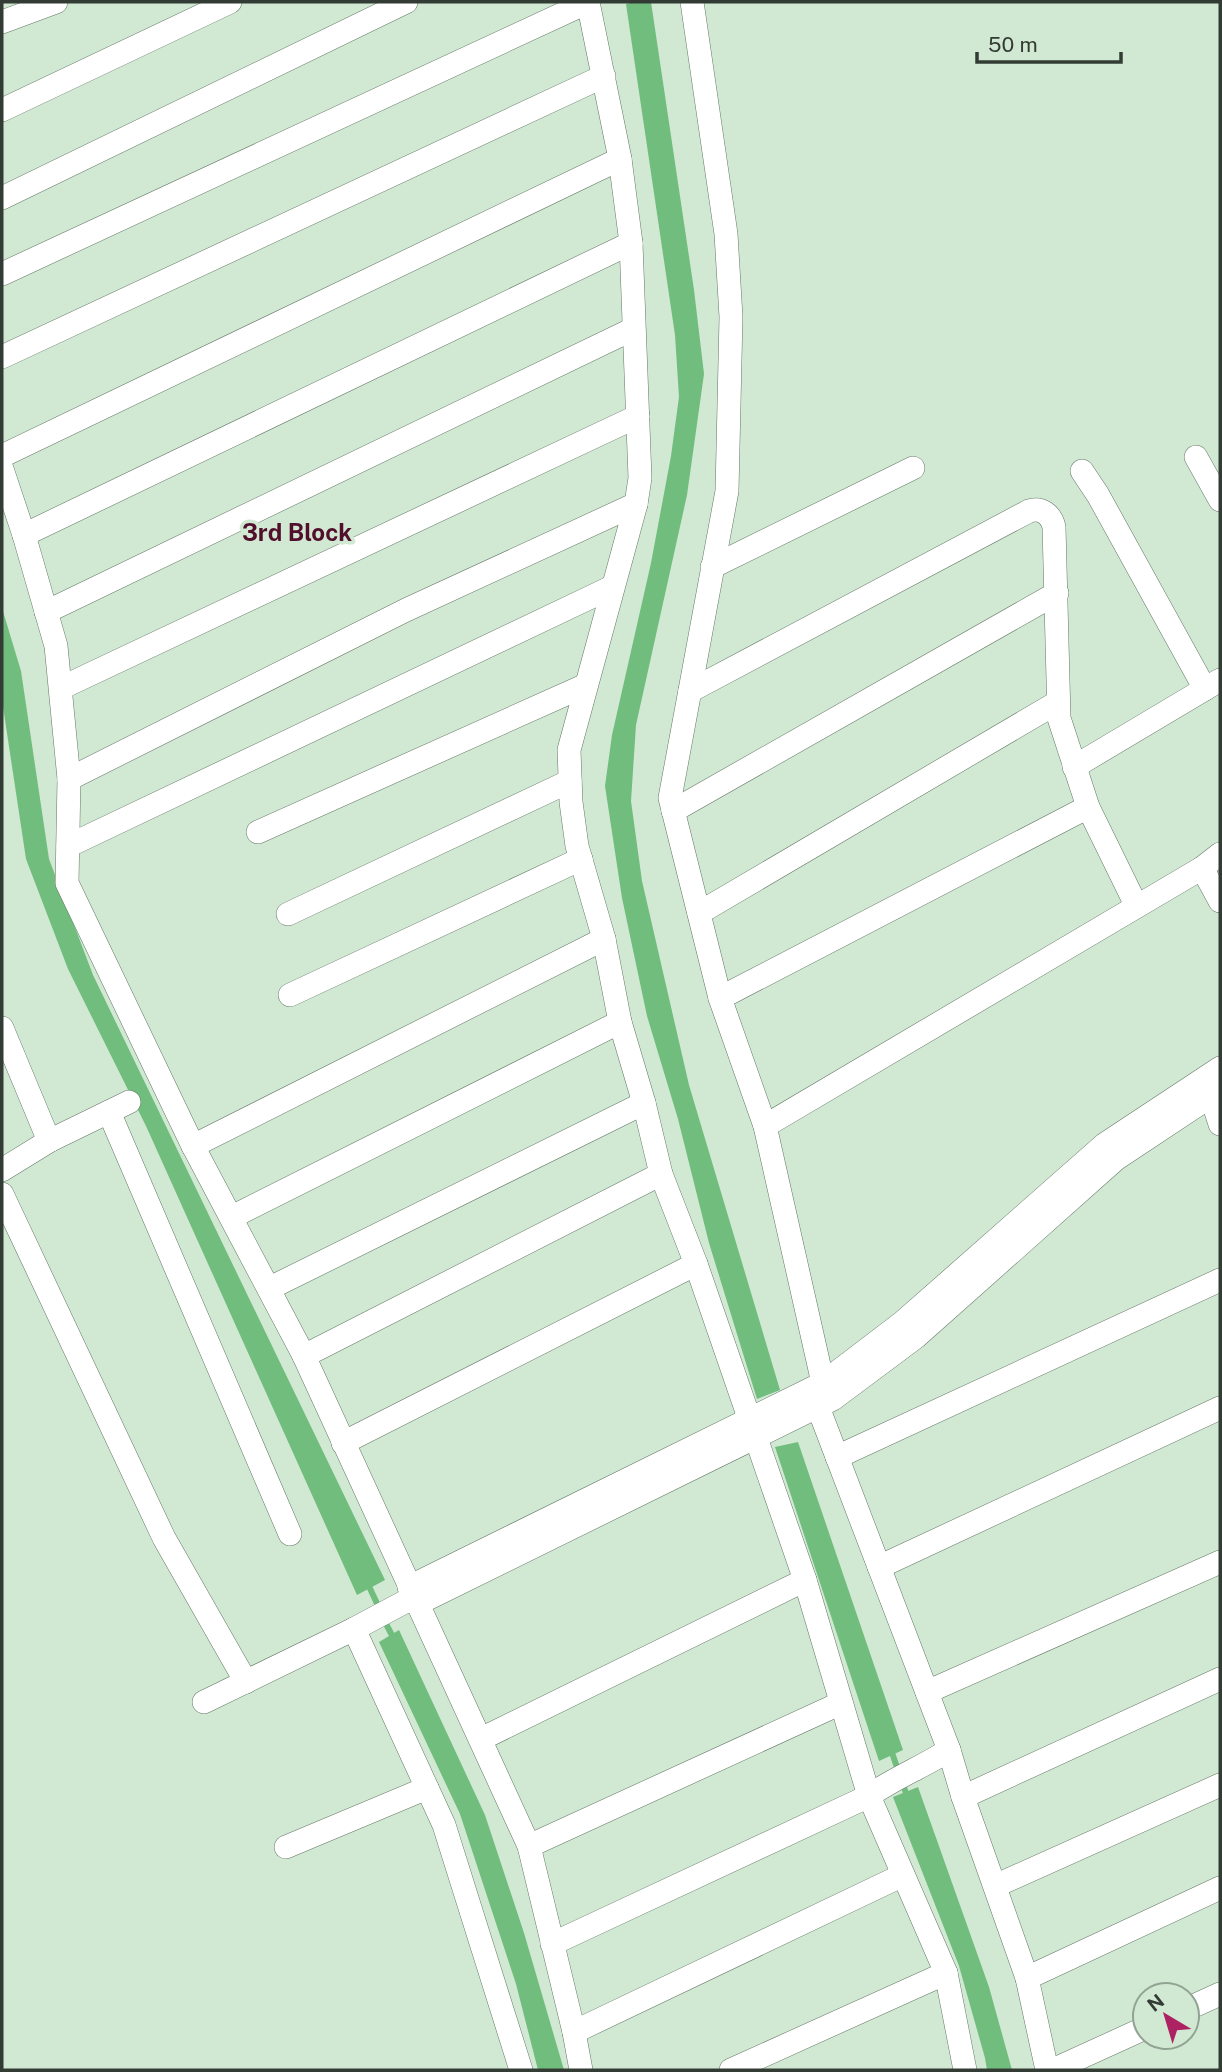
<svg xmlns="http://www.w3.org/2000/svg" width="1222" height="2072" font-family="'Public Sans',sans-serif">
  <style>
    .water { fill: #70bd7d }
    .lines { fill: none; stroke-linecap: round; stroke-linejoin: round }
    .stream { stroke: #70bd7d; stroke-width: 6 }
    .minor-casing { stroke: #637866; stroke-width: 24 }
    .minor { stroke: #fff; stroke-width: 23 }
    .labels { text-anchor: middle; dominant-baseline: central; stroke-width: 7; stroke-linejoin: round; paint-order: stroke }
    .quarter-label { font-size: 24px; font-weight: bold; fill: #510f2c; stroke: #d1e8d3 }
  </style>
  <rect width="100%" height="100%" fill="#d1e8d3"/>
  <g class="water">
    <polygon points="633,2 651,2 694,290 704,374 687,495 636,725 631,801 642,881 689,1085 780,1390 757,1399 709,1243 678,1119 647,1016 622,898 605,786 612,735 651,563 671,456 679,397 675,335 626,4"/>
    <polygon points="2,608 21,671 49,859 93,975 385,1580 357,1595 146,1126 68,969 26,859 2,700"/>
    <polygon points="798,1442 903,1750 879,1761 775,1447"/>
    <polygon points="399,1630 485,1815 524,1933 564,2070 538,2070 516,1984 460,1814 379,1642"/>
    <polygon points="918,1787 989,1987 1012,2070 987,2070 985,2058 959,1966 893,1797"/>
  </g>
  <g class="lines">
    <g class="stream">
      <polyline points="367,1582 380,1610"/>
      <polyline points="384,1620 395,1641"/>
      <polyline points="890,1747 908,1799"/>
    </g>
    <g class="minor-casing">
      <g id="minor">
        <polyline points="588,2 620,159 631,243 640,478 636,504 569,750 571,802 577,846 604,939 620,1022 644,1103 661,1174 696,1264 805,1580 869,1796 946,1973 965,2070"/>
        <polyline points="692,2 726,234 731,317 727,491 670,798 720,998 765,1126 823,1383"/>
        <polyline points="2,22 56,2"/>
        <polyline points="2,110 230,2"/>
        <polyline points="2,198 406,2"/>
        <polyline points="2,274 588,2"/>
        <polyline points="2,357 604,76"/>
        <polyline points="2,456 620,159"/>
        <polyline points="1196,457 1220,500"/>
        <polyline points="2,469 24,535 56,646 69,779 67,883 193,1146 304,1356 529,1846 574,2032 581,2070"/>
        <polyline points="1082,471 1098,495 1205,689"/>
        <polyline points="24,535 631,243"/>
        <polyline points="712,567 913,468"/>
        <polyline points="46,612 633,329"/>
        <polyline points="61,688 638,416"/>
        <path d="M690,691L1029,511C1041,507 1051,514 1054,527L1059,718L1088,807L1136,905"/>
        <polyline points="1074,767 1220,680"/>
        <polyline points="69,779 406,610 636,504"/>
        <polyline points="673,811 1057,593"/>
        <polyline points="258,832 586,685"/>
        <polyline points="68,846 612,587"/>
        <polyline points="1202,868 1220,901"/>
        <polyline points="699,913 1058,702"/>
        <polyline points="288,914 570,781"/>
        <polyline points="290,995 581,859"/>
        <polyline points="720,998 1088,807"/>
        <polyline points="2,1028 49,1141"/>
        <polyline points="1211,1096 1220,1124"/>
        <polyline points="109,1112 290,1534"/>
        <polyline points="765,1126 1202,868 1220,854"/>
        <polyline points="193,1146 604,939"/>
        <polyline points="2,1170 49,1141 129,1102"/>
        <polyline points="2,1194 164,1538 246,1682"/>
        <polyline points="232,1217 620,1022"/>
        <polyline points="270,1288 644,1103"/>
        <polyline points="304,1356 661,1174"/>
        <polyline points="818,1407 949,1750"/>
        <polyline points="343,1443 696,1264"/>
        <polyline points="837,1457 1220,1280"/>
        <polyline points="879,1567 1220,1408"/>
        <polyline points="409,1587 823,1383 903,1322 1105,1144 1220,1068"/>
        <polyline points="417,1604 833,1399 916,1337 1116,1159 1220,1090"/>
        <polyline points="354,1629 444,1825 521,2070"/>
        <polyline points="927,1692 1220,1562"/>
        <polyline points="204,1702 354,1629 414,1597"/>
        <polyline points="481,1739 805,1580"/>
        <polyline points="963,1797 1220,1679"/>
        <polyline points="529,1846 841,1703"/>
        <polyline points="286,1847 427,1788"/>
        <polyline points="995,1886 1220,1785"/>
        <path d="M552,1944L869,1796C894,1778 923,1767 949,1750L963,1797L1027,1978L1047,2070"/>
        <polyline points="1027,1978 1220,1888"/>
        <polyline points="1187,2009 1220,1994"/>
        <polyline points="574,2032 903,1875"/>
        <polyline points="731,2070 946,1973"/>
        <polyline points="1053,2070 1145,2028"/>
      </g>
    </g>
    <use href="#minor" class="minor"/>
  </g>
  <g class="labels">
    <g class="quarter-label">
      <text x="297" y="532">3rd Block</text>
    </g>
  </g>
  <rect width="1222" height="2072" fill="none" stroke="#333c34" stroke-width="7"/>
  <g transform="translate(1166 2016) rotate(322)"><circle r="33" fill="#d1e8d3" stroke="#92a393" stroke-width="2"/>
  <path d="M0-5L12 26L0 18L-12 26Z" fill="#ac2262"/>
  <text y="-10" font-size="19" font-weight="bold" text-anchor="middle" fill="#333c34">N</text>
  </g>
  <path d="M977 52v10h144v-10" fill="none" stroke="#333c34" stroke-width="3.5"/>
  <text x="988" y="52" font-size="21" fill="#333c34" stroke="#d1e8d3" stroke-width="5" paint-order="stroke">50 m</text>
</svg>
